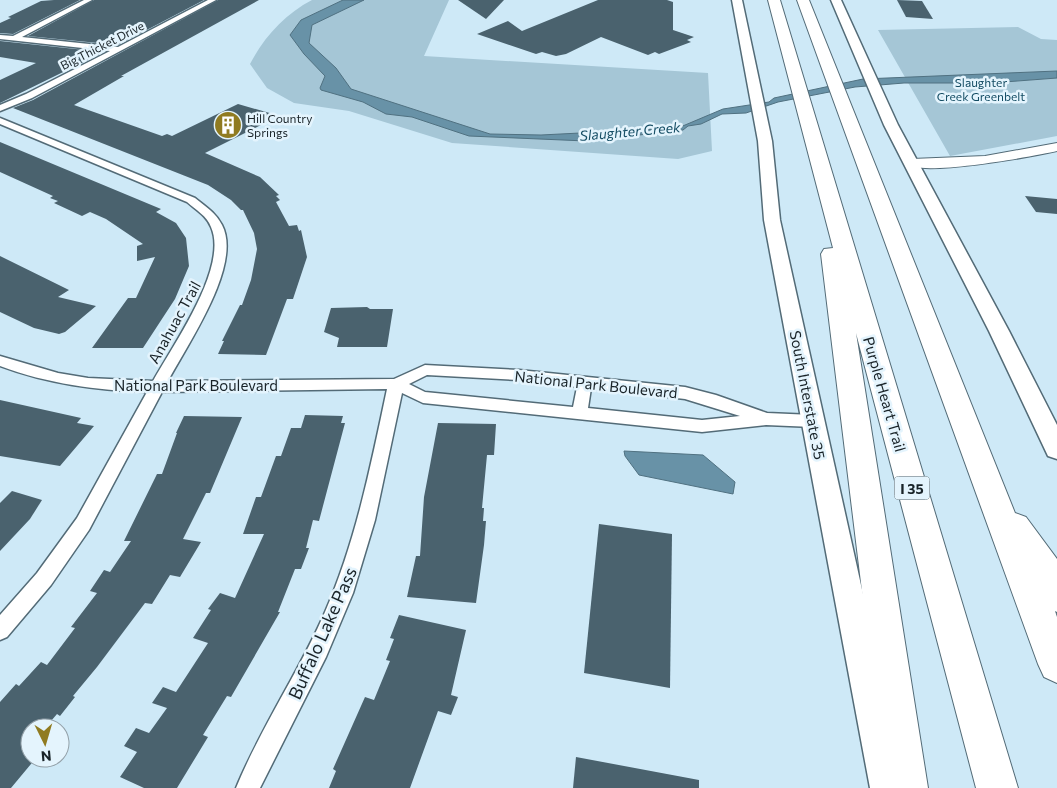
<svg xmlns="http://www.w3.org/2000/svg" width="1057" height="788" font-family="Commissioner,sans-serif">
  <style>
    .green { fill: #a5c6d6 }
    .water { fill: #6892a7; stroke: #507181 }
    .building { fill: #4a626e }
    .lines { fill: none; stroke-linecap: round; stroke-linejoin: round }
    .minor-casing { stroke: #536b77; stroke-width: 3 }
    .tertiary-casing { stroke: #536b77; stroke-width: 2 }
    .secondary-casing { stroke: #536b77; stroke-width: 3 }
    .motorway-casing { stroke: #536b77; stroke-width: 2 }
    .minor { fill: #fff; fill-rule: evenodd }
    .tertiary { fill: #fff; fill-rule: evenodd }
    .secondary { fill: #fff; fill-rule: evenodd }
    .motorway { fill: #fff; fill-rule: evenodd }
    .labels { text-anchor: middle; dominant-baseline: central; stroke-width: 5; stroke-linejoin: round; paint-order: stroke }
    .far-street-label { font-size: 12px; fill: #192328; stroke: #e4f4fd }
    .far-park-label { font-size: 12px; fill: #124b62; stroke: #e4f4fd }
    .far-poi-label { font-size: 12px; fill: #192328; stroke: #e4f4fd; text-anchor: start }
    .far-water-label { font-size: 14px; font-style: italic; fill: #164e65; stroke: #e4f4fd }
    .shield { fill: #e4f4fd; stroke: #566268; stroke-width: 1 }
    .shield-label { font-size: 14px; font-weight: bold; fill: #192328 }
    .street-label { font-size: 15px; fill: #192328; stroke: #e4f4fd }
    .near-street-label { font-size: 18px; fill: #192328; stroke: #e4f4fd }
  </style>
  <rect width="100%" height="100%" fill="#cee9f7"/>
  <g class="green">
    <path d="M312,0H449L424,56L708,73L712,151L678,159L452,143L349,111L294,103L267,88L250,64C264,37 285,14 312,0Z"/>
    <polygon points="1018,27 1041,39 1057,40 1057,136 950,156 878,30"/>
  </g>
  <g class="water">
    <polygon points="343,0 364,0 312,25 309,43 336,68 351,89 490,134 541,135 678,128 723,109 769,102 774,98 863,79 1057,71 1057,78 991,83 904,83 855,87 778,102 746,113 722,114 701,124 688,126 683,130 586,141 469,136 412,117 386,114 363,102 321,90 320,88 325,76 304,54 290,35 301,20"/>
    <polygon points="624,451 703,455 735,482 733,494 639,475 625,456"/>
  </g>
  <g class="building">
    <polygon points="54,0 80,0 13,34 0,33 0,23 11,18 8,17 41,1"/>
    <polygon points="94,0 204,0 118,45 28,36"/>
    <polygon points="218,0 259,0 121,76 124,76 74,105 162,136 167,134 172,136 238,104 273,114 261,120 267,122 205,153 260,177 279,195 276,196 280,200 276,202 289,226 297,225 299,231 301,230 307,257 293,299 287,299 266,355 218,354 224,341 222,341 240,305 242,305 251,280 257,249 254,233 243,210 241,210 231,200 208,185 13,108 33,100"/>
    <polygon points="458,0 504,0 486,19"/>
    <polygon points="598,0 667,0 673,2 673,30 694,37 687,40 691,42 659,54 655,52 648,55 601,37 566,54 556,56 542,52 536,54 477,34 508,21 522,31"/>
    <polygon points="897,0 922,1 933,19 906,17"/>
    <polygon points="0,41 104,52 0,103 0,80 36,63 0,57"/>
    <polygon points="0,142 161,209 156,212 176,223 186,238 189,266 175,299 143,348 92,348 128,298 136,298 155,257 137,261 137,246 143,244 106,219 90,212 82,216 54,203 58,201 50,198 53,196 0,172"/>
    <polygon points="1025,196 1057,199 1057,214 1036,212"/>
    <polygon points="0,256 69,290 58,297 96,306 65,332 59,334 34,328 0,312"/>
    <polygon points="367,307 370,309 393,309 387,347 337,347 339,338 324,332 331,308"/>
    <polygon points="0,400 81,418 77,423 94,426 60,466 0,456"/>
    <polygon points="305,415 343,416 341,423 345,423 319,521 313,520 306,548 309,548 301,569 295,569 278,612 280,612 231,697 227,696 203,735 208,737 177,788 144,788 120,777 137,752 124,746 136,728 149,733 167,708 152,703 163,687 176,692 208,643 193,638 211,610 208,609 220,593 235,598 264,534 243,534 256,497 261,497 276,456 281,456 291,428 301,428"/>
    <polygon points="184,416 242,417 210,493 206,493 183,539 201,542 180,577 170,575 152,604 145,603 97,667 73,696 75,697 60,716 57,714 45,728 30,728 30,758 36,758 11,788 0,788 0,702 16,684 19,686 41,662 47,665 75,628 71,627 97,593 90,591 104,570 110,572 131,541 124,541 157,474 162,474 177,433 176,433"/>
    <polygon points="438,423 496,424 494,455 487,455 482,508 484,508 483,521 486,521 484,545 476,603 407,597 416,556 420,556 424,497"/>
    <polygon points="12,491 42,500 30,519 0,551 0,503"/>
    <polygon points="599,524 672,534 670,688 584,673"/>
    <polygon points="399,615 466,630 451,695 458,697 451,715 438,711 410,788 329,788 336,771 333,769 365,697 374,700 390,661 386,660 394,639 390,638"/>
    <polygon points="576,757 699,780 699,788 573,788"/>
  </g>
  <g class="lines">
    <g class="minor-casing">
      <g id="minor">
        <polygon points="84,0 92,0 22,37 118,47 208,0 216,0 32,98 0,111 0,105 26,94 110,51 0,39 0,35 13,36"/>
        <path d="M0,118L195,198C205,206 216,213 222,225C243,265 187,345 168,381L394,379L425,365L519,370L685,387L716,395L767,413L813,415L819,417L821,421L819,425L813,427L766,425L702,432L423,403L402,393L375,520L353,593L326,657L260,788H236C261,727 299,672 325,612C356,541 371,465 387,389L162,392L89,530L51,585L7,637L0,640V615L37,573L77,518L147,392C96,390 48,384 0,366V356L58,373L88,378L153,381C173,345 229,267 211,227C207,216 196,210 187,202L0,124ZM427,375L519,380L577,387L573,407L425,392L409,384ZM591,388L685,399L740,416L702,420L588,408Z"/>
      </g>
    </g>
    <g class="tertiary-casing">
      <path id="tertiary" d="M1057,143V151C1035,156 917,178 905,163L912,159L985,156Z"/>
    </g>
    <g class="secondary-casing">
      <g id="secondary">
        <polygon points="732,0 742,0 772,141 780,220 906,788 870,788 764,220 758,141"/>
        <polygon points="831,0 841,0 898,125 1009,331 1057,425 1057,459 1048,456 989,331 884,125"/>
      </g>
    </g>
    <g class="motorway-casing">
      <g id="motorway">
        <polygon points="768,0 780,0 1018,788 976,788 856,333 928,788 886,788 821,254 824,249 833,248"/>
        <polygon points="797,0 809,0 1015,513 1026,517 1057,559 1057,612 1055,611 1057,617 1057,683 1044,677 1038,664"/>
      </g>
    </g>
    <use href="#minor" class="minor"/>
    <use href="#tertiary" class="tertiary"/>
    <use href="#secondary" class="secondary"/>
    <use href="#motorway" class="motorway"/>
  </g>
  <defs>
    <g id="building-disc" transform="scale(1.4375)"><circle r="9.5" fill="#907b21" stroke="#e4f4fd"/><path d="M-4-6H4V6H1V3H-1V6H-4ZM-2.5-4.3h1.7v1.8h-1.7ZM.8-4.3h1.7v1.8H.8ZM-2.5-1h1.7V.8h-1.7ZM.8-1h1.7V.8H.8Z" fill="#fff"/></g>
  </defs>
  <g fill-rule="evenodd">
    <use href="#building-disc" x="228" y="125"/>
  </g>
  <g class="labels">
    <g class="far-street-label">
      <text transform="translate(102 45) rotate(-27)">Big Thicket Drive</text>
    </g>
    <g class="far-park-label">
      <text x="981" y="82">Slaughter<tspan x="981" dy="14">Creek Greenbelt</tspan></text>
    </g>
    <g class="far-poi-label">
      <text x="247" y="118">Hill Country<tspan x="247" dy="14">Springs</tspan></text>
    </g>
    <g class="far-water-label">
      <text transform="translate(630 131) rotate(-5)">Slaughter Creek</text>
    </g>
    <rect class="shield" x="894.5" y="476.5" width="35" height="23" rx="4"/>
    <g class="shield-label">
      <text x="912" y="488">I 35</text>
    </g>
    <g class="street-label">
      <text transform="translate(174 322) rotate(-61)">Anahuac Trail</text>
      <text transform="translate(596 384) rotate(6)">National Park Boulevard</text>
      <text x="196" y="385">National Park Boulevard</text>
      <text transform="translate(885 394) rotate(74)">Purple Heart Trail</text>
      <text transform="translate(808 395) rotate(79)">South Interstate 35</text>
    </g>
    <g class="near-street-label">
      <text transform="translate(322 633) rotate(-66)">Buffalo Lake Pass</text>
    </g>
  </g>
  <g transform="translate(45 743) rotate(175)"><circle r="24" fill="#e4f4fd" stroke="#93a0a8"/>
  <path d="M0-4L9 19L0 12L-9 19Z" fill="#907b21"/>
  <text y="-8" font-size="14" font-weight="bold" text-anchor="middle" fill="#192328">N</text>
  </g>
</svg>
